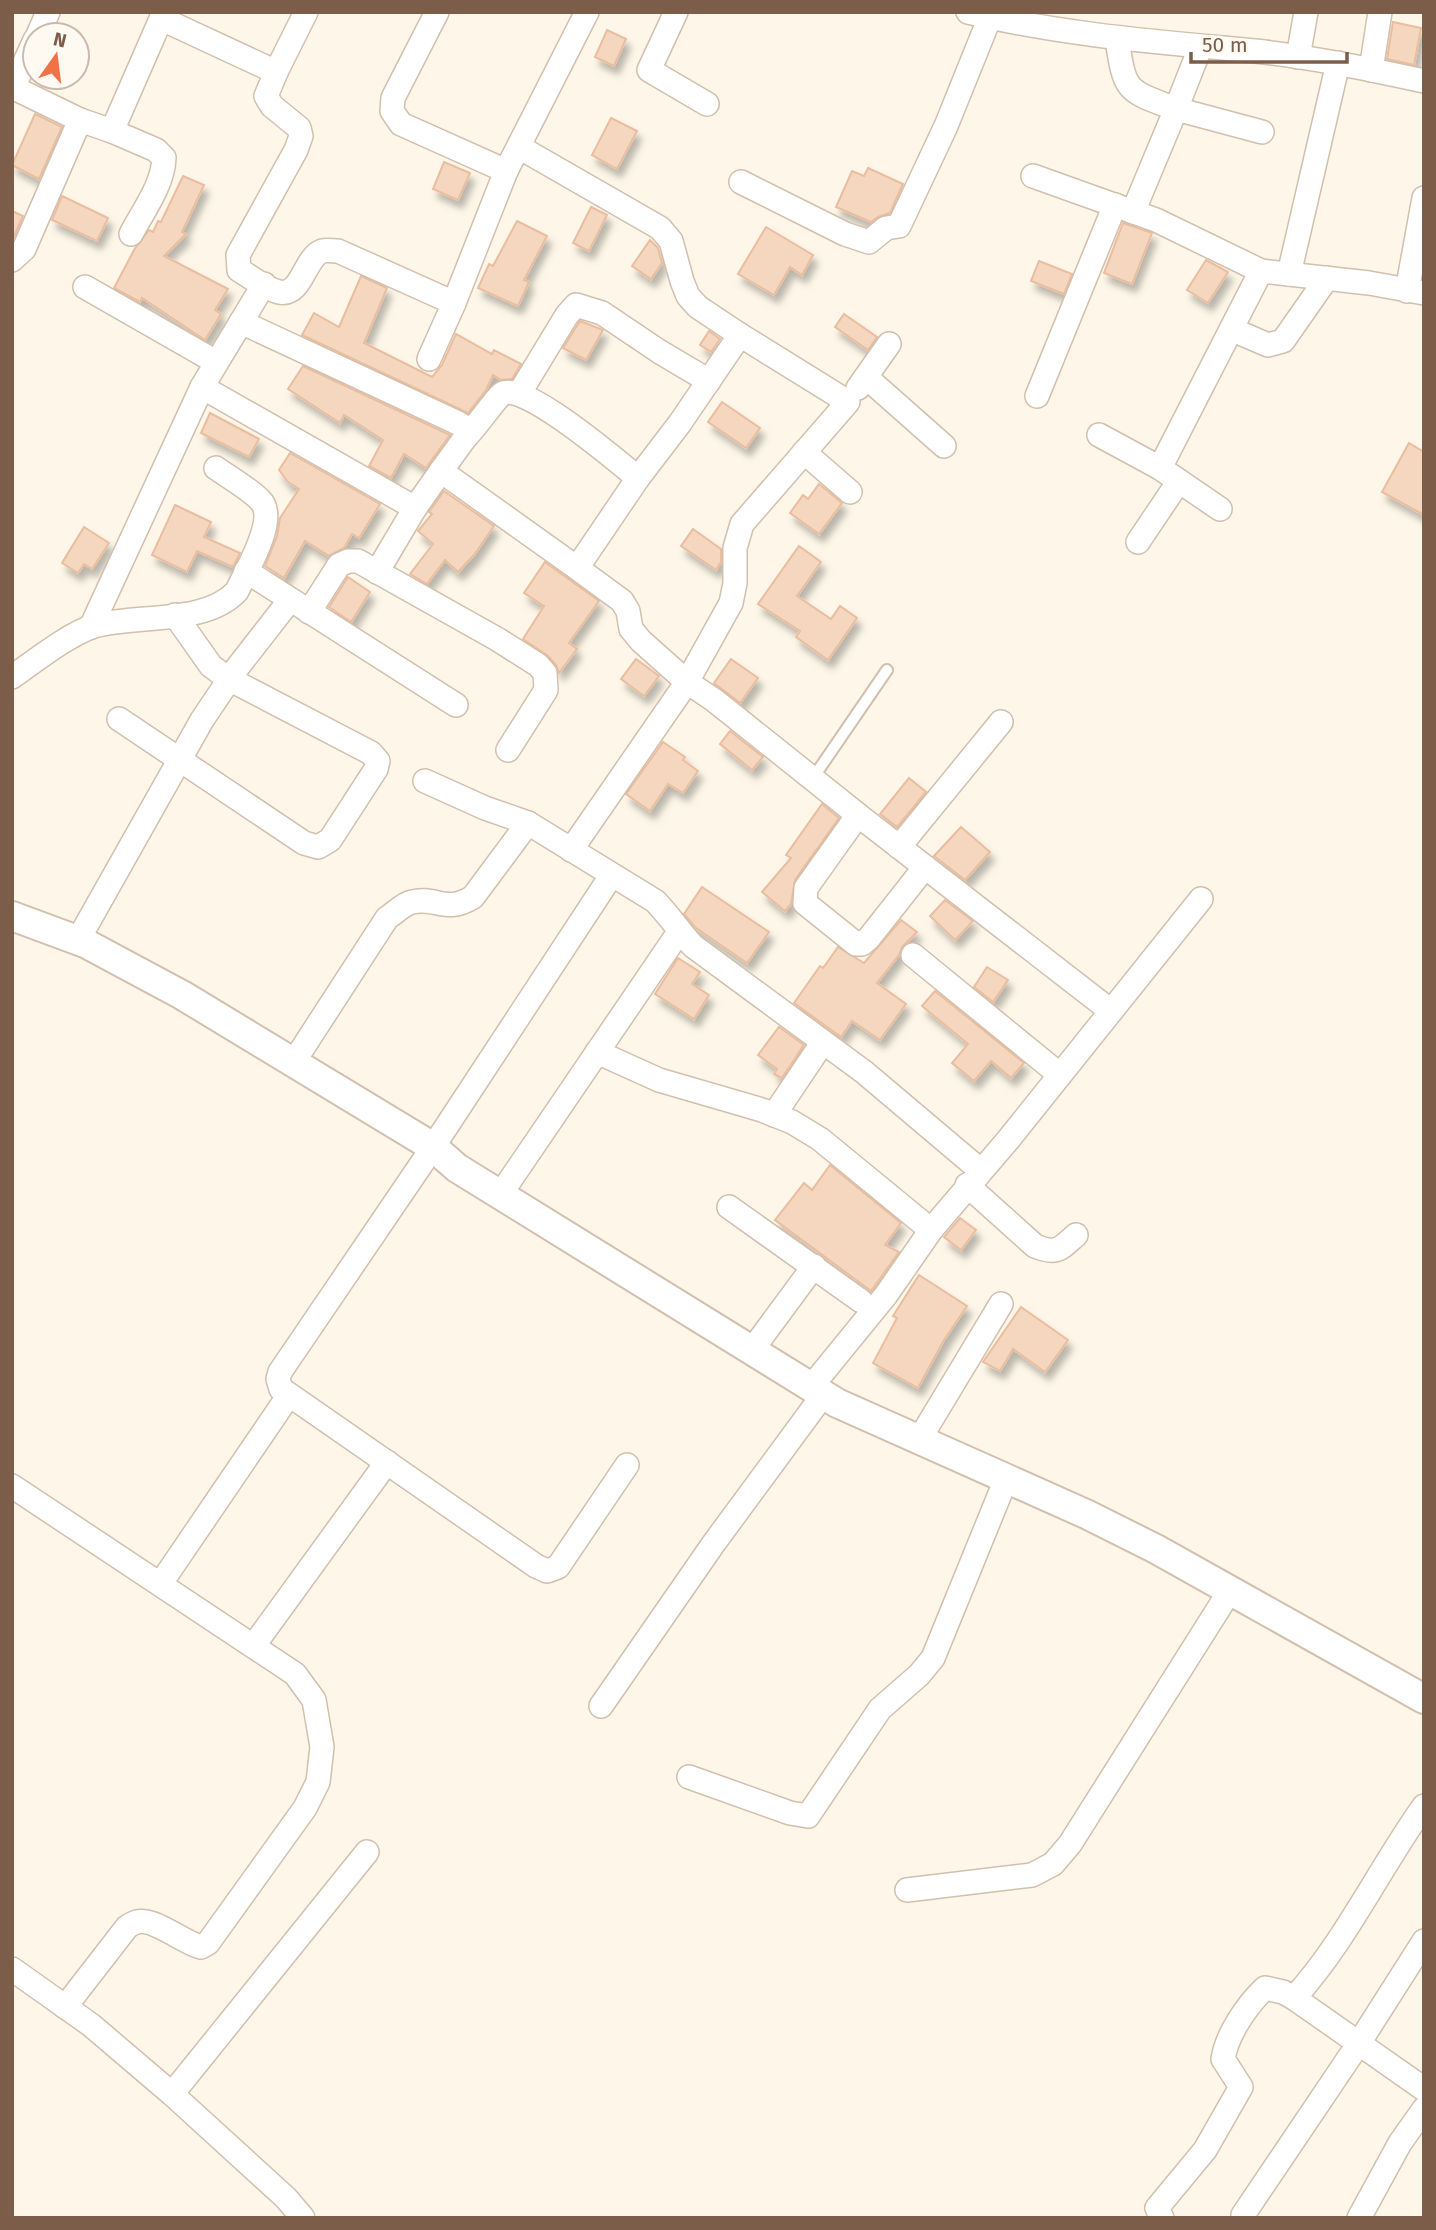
<svg xmlns="http://www.w3.org/2000/svg" width="1436" height="2230" font-family="'Fira Sans',sans-serif">
  <style>
    .building { fill: #f5d7bf; stroke: #e9bd9e; stroke-width: 2; filter: url(#shadow) }
    .lines { fill: none; stroke-linecap: round; stroke-linejoin: round }
    .service-casing { stroke: #d2bfad; stroke-width: 14 }
    .minor-casing { stroke: #d2bfad; stroke-width: 26 }
    .tertiary-casing { stroke: #d2bfad; stroke-width: 32 }
    .service { stroke: #fff; stroke-width: 10 }
    .minor { stroke: #fff; stroke-width: 23 }
    .tertiary { stroke: #fff; stroke-width: 28 }
  </style>
  <defs>
    <filter id="shadow"><feDropShadow dx="4.5" dy="8" stdDeviation="3.5" flood-color="#0004"/></filter>
  </defs>
  <rect width="100%" height="100%" fill="#fef7e9"/>
  <g class="building">
    <polygon points="1393,22 1421,28 1414,65 1387,59"/>
    <polygon points="607,30 626,39 614,66 595,57"/>
    <polygon points="35,114 62,127 39,179 12,165"/>
    <polygon points="611,118 637,131 617,169 592,155"/>
    <polygon points="444,162 470,173 458,200 433,189"/>
    <polygon points="868,168 903,184 890,213 878,217 871,222 836,207 852,171 864,176"/>
    <polygon points="183,176 204,185 182,232 186,234 164,256 228,289 215,310 221,314 205,340 142,298 140,302 114,288 134,250 149,230 153,232 158,221 161,222"/>
    <polygon points="62,196 108,218 97,241 52,220"/>
    <polygon points="591,207 607,215 589,251 573,243"/>
    <polygon points="12,211 23,216 12,241"/>
    <polygon points="517,221 547,236 524,280 529,282 518,306 478,288 489,264 493,266"/>
    <polygon points="1123,223 1152,233 1132,284 1104,273"/>
    <polygon points="766,227 813,255 802,275 790,267 774,295 738,274"/>
    <polygon points="650,240 658,248 662,263 651,279 632,266"/>
    <polygon points="1206,260 1228,272 1208,303 1187,290"/>
    <polygon points="1039,261 1072,274 1064,294 1031,281"/>
    <polygon points="361,276 387,288 364,343 432,377 442,365 456,334 492,354 494,350 521,364 512,379 501,380 493,375 486,390 468,413 302,335 314,313 339,327"/>
    <polygon points="844,314 877,337 868,350 835,327"/>
    <polygon points="580,321 603,330 586,360 563,348"/>
    <polygon points="709,331 720,339 711,352 700,345"/>
    <polygon points="303,366 450,435 426,468 404,454 391,478 369,466 383,440 344,415 340,423 288,389"/>
    <polygon points="722,402 760,428 746,448 708,422"/>
    <polygon points="210,413 259,439 249,457 201,433"/>
    <polygon points="1409,443 1424,452 1424,515 1382,492"/>
    <polygon points="290,453 380,504 359,538 352,534 344,548 329,556 305,541 284,578 265,566 277,536 280,518 299,489 288,482 279,470"/>
    <polygon points="819,484 842,503 819,534 790,513 803,495 808,499"/>
    <polygon points="444,491 494,526 474,555 458,572 445,560 427,584 410,574 433,544 418,531 432,514 429,512"/>
    <polygon points="175,505 211,522 204,537 240,553 233,567 197,551 187,572 152,555"/>
    <polygon points="84,527 109,543 92,569 84,564 78,573 62,563"/>
    <polygon points="693,529 721,549 721,562 716,570 681,546"/>
    <polygon points="799,546 821,562 797,596 831,619 840,606 857,618 828,660 796,637 800,631 758,604"/>
    <polygon points="545,562 599,601 569,643 577,649 559,673 556,665 548,656 523,639 544,606 524,593"/>
    <polygon points="348,577 370,592 351,622 329,607"/>
    <polygon points="636,659 659,676 644,696 621,679"/>
    <polygon points="731,659 758,678 740,703 714,683"/>
    <polygon points="730,731 763,757 752,770 720,744"/>
    <polygon points="663,742 685,757 683,760 698,771 683,793 668,784 650,811 626,794"/>
    <polygon points="909,778 926,792 897,827 880,814"/>
    <polygon points="822,804 839,818 795,880 791,904 785,911 762,892 791,858 786,855"/>
    <polygon points="961,827 990,852 965,880 934,856"/>
    <polygon points="702,887 769,932 747,963 696,928 684,914"/>
    <polygon points="945,900 973,921 955,940 930,916"/>
    <polygon points="901,920 917,932 902,947 899,955 877,983 906,1004 880,1040 852,1021 841,1037 794,1003 820,966 823,968 838,947 864,963"/>
    <polygon points="678,958 700,972 692,984 709,995 694,1019 655,994"/>
    <polygon points="987,967 1008,980 993,1002 974,987"/>
    <polygon points="935,991 1024,1063 1011,1078 991,1061 974,1081 952,1063 968,1044 922,1006"/>
    <polygon points="779,1027 804,1045 782,1078 774,1074 777,1069 758,1055"/>
    <polygon points="830,1165 901,1223 885,1245 899,1252 871,1291 775,1220 804,1183 812,1190"/>
    <polygon points="960,1218 976,1230 961,1250 944,1237"/>
    <polygon points="919,1275 967,1306 944,1340 918,1388 873,1363 897,1318 893,1316"/>
    <polygon points="1021,1307 1068,1340 1045,1372 1013,1349 1000,1371 983,1362"/>
  </g>
  <g class="lines">
    <g class="service-casing">
      <polyline id="service" points="813,778 887,670"/>
    </g>
    <g class="minor-casing">
      <g id="minor">
        <polyline points="437,12 393,98 392,111 401,124 506,171"/>
        <polyline points="676,12 649,70 707,104"/>
        <path d="M968,12C1063,35 1159,42 1255,51C1312,57 1368,69 1424,81"/>
        <polyline points="162,19 276,72 306,12"/>
        <polyline points="38,35 48,12"/>
        <path d="M1117,39C1125,93 1126,90 1176,109L1200,48"/>
        <polyline points="1298,57 1306,12"/>
        <polyline points="1371,70 1380,12"/>
        <path d="M276,72L266,96L272,106L299,128L301,136L296,150L238,255L239,270C251,277 266,289 279,292C302,297 304,258 322,251C327,250 333,251 338,251L454,303L506,171L587,12"/>
        <polyline points="12,87 80,120 112,131 164,12"/>
        <polyline points="13,88 35,40"/>
        <path d="M112,131L156,150L164,158C163,185 143,211 131,234"/>
        <polyline points="1033,176 1156,220 1261,271 1369,283 1424,293"/>
        <polyline points="741,182 845,234 869,242 886,228 899,226 946,126 990,17"/>
        <polyline points="1133,212 1176,109 1262,132"/>
        <polyline points="12,260 24,249 80,120"/>
        <polyline points="1289,274 1338,63"/>
        <polyline points="85,287 216,362"/>
        <polyline points="1407,291 1424,198"/>
        <polyline points="241,322 458,423 466,428 465,438 441,471 577,568 638,478 680,423 740,335 698,307 688,296 682,281 671,241 660,228 519,147"/>
        <polyline points="1233,330 1268,345 1283,341 1327,278"/>
        <polyline points="429,359 454,303"/>
        <polyline points="866,377 944,446"/>
        <polyline points="202,387 415,508"/>
        <polyline points="858,388 889,344"/>
        <polyline points="519,394 567,315 576,305 602,313 660,352 709,381"/>
        <polyline points="1037,396 1115,205"/>
        <polyline points="1099,435 1160,468 1220,509"/>
        <path d="M465,438C473,431 499,394 503,393C526,383 618,462 638,478"/>
        <polyline points="804,452 850,492"/>
        <polyline points="1160,468 1261,271"/>
        <polyline points="1138,542 1179,481"/>
        <polyline points="577,568 622,601 628,611 631,629 641,641 687,682 714,700 858,815 806,888 805,903 856,944 862,944 869,938 925,867"/>
        <polyline points="246,571 456,705"/>
        <polyline points="377,572 415,508 441,471"/>
        <polyline points="309,612 339,565 348,561 358,561 497,639 538,665 545,673 546,690 508,750"/>
        <polyline points="91,627 202,387 264,284"/>
        <path d="M12,677C35,661 69,634 94,626C137,614 206,625 237,591C246,571 279,518 260,500C248,488 230,478 216,468"/>
        <polyline points="119,719 304,843 318,847 330,840 376,769 378,761 371,753 229,679 211,666 175,615"/>
        <path d="M425,781L485,808L528,823L655,901C669,915 679,931 693,946L864,1072L980,1170"/>
        <polyline points="858,815 1111,1011"/>
        <polyline points="899,847 1001,722"/>
        <polyline points="571,850 687,682 731,603 735,583 735,548 742,524 848,402 740,335"/>
        <polyline points="611,876 433,1147 280,1372 278,1379 281,1389 536,1566 547,1571 558,1567 627,1465"/>
        <polyline points="78,940 202,720 237,668 290,600"/>
        <polyline points="913,955 1060,1075"/>
        <polyline points="597,1052 659,1080 762,1110 792,1122 820,1139 931,1230"/>
        <path d="M293,1063L387,918C395,913 403,904 412,902C436,896 446,914 473,897L528,823"/>
        <polyline points="774,1115 823,1042"/>
        <path d="M967,1185L1035,1246C1057,1255 1060,1249 1076,1235"/>
        <polyline points="500,1195 679,932"/>
        <polyline points="729,1207 861,1301"/>
        <polyline points="752,1350 814,1266"/>
        <polyline points="811,1387 886,1295 931,1230 1008,1140 1201,899"/>
        <polyline points="919,1440 1001,1304"/>
        <path d="M12,1486L295,1674L314,1700L322,1747L318,1782L305,1808L208,1943L201,1947C184,1943 153,1917 137,1922C133,1923 130,1925 127,1927L65,2007"/>
        <polyline points="161,1583 289,1395"/>
        <polyline points="254,1645 387,1462"/>
        <polyline points="601,1706 714,1543 823,1395"/>
        <polyline points="689,1777 790,1813 808,1816 880,1709 919,1675 933,1658 1006,1479"/>
        <polyline points="907,1890 1032,1875 1053,1864 1070,1844 1231,1589"/>
        <polyline points="12,1969 91,2025 172,2094 286,2198 303,2218"/>
        <polyline points="1294,1998 1424,2089"/>
        <polyline points="172,2094 367,1852"/>
        <polyline points="1243,2215 1359,2043 1424,1941"/>
        <path d="M1162,2218L1157,2208L1205,2150L1241,2087L1223,2059C1227,2034 1247,2005 1265,1988L1283,1992L1294,1998C1346,1941 1379,1869 1424,1806"/>
        <polyline points="1359,2218 1400,2143 1424,2109"/>
      </g>
    </g>
    <g class="tertiary-casing">
      <polyline id="tertiary" points="12,916 85,943 182,995 433,1147 457,1168 837,1403 1086,1514 1156,1549 1424,1699"/>
    </g>
    <use href="#service" class="service"/>
    <use href="#minor" class="minor"/>
    <use href="#tertiary" class="tertiary"/>
  </g>
  <rect width="1436" height="2230" fill="none" stroke="#7b5d4a" stroke-width="28"/>
  <g transform="translate(56 56) rotate(14)"><circle r="33" fill="#fffaf1" stroke="#cabbae" stroke-width="2"/>
  <path d="M0-5L12 26L0 18L-12 26Z" fill="#ef7347"/>
  <text y="-10" font-size="19" font-weight="bold" text-anchor="middle" fill="#7b5d4a">N</text>
  </g>
  <path d="M1191 52v10h156v-10" fill="none" stroke="#7b5d4a" stroke-width="3.5"/>
  <text x="1202" y="52" font-size="21" fill="#7b5d4a" stroke="#fffaf1" stroke-width="5" paint-order="stroke">50 m</text>
</svg>
